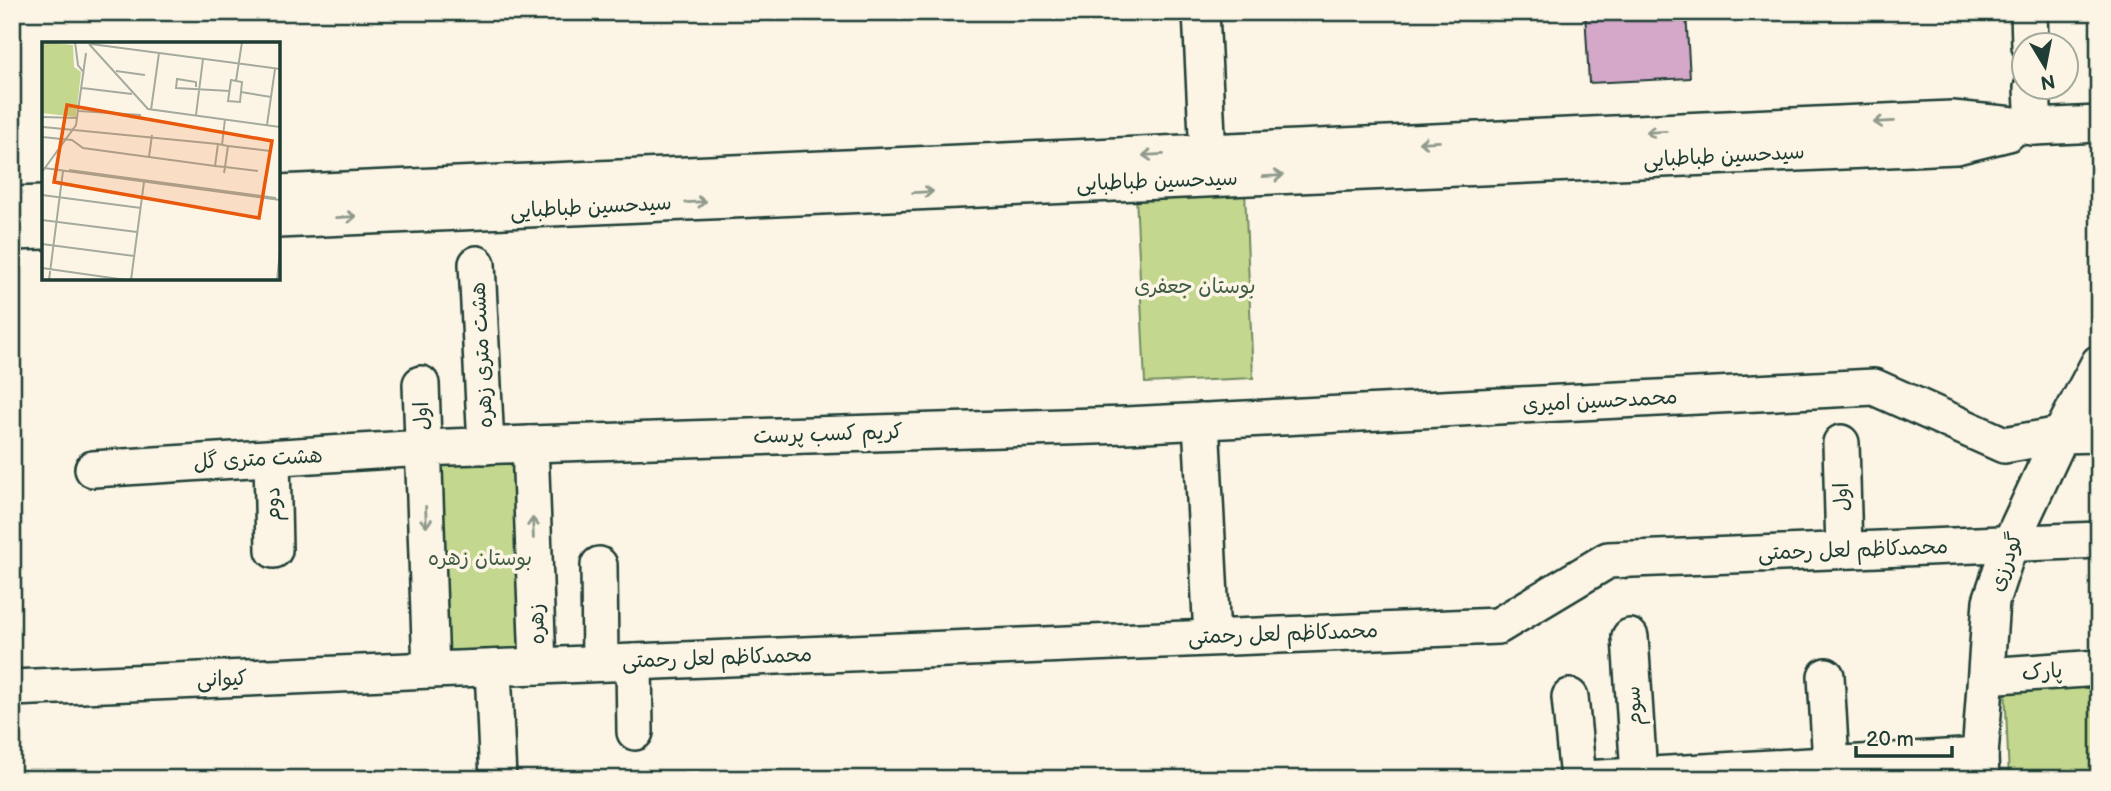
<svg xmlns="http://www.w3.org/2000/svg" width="2111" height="791" font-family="'Balsamiq Sans','Playpen Sans Arabic',sans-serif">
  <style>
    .green { fill: #c3d88e; stroke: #718a61; stroke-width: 2 }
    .building { fill: #d5a8ca; stroke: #1f3d34; stroke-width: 2 }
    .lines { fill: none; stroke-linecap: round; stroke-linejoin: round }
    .minor-casing { stroke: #1f3d34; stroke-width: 40 }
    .minor { stroke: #fcf5e5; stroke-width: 35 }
    .oneway { stroke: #8e998c }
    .labels { text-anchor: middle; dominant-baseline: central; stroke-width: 7; stroke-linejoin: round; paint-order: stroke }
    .street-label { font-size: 21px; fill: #1f3d34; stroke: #fcf5e5 }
    .park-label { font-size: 21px; fill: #405c46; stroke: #fcf5e5 }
    .inset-road { fill: none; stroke: #a4ab9e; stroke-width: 2 }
    .view { fill: #e8590c; fill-opacity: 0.15; stroke: #e8590c; stroke-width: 3.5 }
    .inset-edge { fill: none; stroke: #1f3d34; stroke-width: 3.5 }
  </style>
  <rect width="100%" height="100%" fill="#fcf5e5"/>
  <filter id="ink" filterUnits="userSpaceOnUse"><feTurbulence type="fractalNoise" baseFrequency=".0143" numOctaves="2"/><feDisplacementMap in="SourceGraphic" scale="14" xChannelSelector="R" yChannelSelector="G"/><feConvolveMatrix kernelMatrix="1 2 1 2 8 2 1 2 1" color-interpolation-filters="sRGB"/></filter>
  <g filter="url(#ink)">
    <g class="green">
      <polygon points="1245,191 1253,378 1145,383 1136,195"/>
      <polygon points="519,461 529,650 441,655 431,466"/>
      <polygon points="2099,682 2099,779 2009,779 2005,685"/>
    </g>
    <polygon class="building" points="1585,12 1686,12 1690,78 1589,83"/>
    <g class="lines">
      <g class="minor-casing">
        <g id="minor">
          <polyline points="1201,12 1209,176"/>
          <polyline points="2029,12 2030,46"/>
          <polyline points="2032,88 2034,127"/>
          <polyline points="278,193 1952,119 2034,127 2099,124"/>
          <polyline points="12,205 44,204"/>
          <polyline points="278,220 1956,146 2008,133"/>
          <polyline points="12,232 44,231"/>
          <polyline points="477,264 486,446"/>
          <polyline points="1201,421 1212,637"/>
          <polyline points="1841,443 1844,550"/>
          <polyline points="530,444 1126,425 1874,387 2004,445 2061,435 2099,434"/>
          <polyline points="272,458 274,550"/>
          <polyline points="93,469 423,448 530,444 538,666 431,670 421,384"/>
          <polyline points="599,565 600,663"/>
          <polyline points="1630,637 1639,775"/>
          <polyline points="634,662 635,732"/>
          <polyline points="538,666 1498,626 1608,560 2099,540"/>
          <polyline points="493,668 498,779"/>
          <polyline points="1826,676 1831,764"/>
          <polyline points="1986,676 2099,668"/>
          <polyline points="12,688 431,670"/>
          <polyline points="1570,697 1578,779"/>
          <polyline points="1584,779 1980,756"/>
          <polyline points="1981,779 1980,756 1991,601 2010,544 2061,435 2099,363"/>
        </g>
      </g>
      <use href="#minor" class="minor"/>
    </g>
    <defs><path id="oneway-shaft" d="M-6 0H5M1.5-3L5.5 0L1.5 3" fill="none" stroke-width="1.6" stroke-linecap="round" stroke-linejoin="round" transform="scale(1.75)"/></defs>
    <g class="oneway">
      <use href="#oneway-shaft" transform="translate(1884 122) rotate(177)"/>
      <use href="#oneway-shaft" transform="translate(1656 132) rotate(177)"/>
      <use href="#oneway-shaft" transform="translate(1429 142) rotate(177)"/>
      <use href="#oneway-shaft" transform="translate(1153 155) rotate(177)"/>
      <use href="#oneway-shaft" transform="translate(1273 176) rotate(-3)"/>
      <use href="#oneway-shaft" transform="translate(923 192) rotate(-3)"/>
      <use href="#oneway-shaft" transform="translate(696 202) rotate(-3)"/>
      <use href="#oneway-shaft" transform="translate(346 217) rotate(-3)"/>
      <use href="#oneway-shaft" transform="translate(426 517) rotate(88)"/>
      <use href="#oneway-shaft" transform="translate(533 528) rotate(-92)"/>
    </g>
  </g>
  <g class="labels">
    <g class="street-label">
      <text transform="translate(1724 156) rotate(-3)">سیدحسین طباطبایی</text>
      <text transform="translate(1157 181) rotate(-2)">سیدحسین طباطبایی</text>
      <text transform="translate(591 207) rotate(-3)">سیدحسین طباطبایی</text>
      <text transform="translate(482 355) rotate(-93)">هشت متری زهره</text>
      <text transform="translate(1600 401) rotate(-3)">محمدحسین امیری</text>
      <text transform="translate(422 416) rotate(-92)">اول</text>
      <text transform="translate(828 434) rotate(-2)">کریم کسب پرست</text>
      <text transform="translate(258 459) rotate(-3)">هشت متری گل</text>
      <text transform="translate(1842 497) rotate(-92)">اول</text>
      <text transform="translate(273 504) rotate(-91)">دوم</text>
      <text transform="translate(1853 550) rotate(-2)">محمدکاظم لعل رحمتی</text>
      <text transform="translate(2006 562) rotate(-70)">گودرزی</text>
      <text transform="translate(537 624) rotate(-92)">زهره</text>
      <text transform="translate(1283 634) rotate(-2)">محمدکاظم لعل رحمتی</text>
      <text transform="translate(717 658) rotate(-2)">محمدکاظم لعل رحمتی</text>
      <text transform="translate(2042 672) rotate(-4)">پارک</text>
      <text transform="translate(222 679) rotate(-2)">کیوانی</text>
      <text transform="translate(1634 706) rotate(-94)">سوم</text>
    </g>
    <g class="park-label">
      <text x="1195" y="286">بوستان جعفری</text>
      <text x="480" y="558">بوستان زهره</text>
    </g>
  </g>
  <g transform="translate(42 42)">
    <rect width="238" height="238" fill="#fcf5e5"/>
    <path d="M0,0L31,3L32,25L39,30L34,75L0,71Z" fill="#c3d88e"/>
    <path class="inset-road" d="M33,0L36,23L42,31M47,2L106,67L238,85M49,2L238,27M74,29L103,33M189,38L200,40L198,60L186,59ZM194,39L200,0M154,45V40L135,37L134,46L188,49M40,46L90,52M199,50L229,55M109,68L117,11M37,69L99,73M154,73L161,17M0,75L35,76M225,83L233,27M1,85L176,102M0,95L30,98L41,106L173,124M180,103L183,77M186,104L228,109M107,115L110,93M2,126L238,158M27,128L234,156M0,130L34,83L44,11M182,131L183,125L186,104L176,102L173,124L183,125L216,129M0,153L99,166M0,178L95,190M0,202L92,214M0,226L84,238M7,238L21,129M89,238L102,140M235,238L238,209"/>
    <path class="view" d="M25,63L230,99L217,176L12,140Z"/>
    <rect width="238" height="238" class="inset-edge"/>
  </g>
  <rect width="2111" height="791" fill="none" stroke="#fcf5e5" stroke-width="42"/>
  <rect x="21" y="21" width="2069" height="749" fill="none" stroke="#1f3d34" stroke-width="2.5" filter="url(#ink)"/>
  <g transform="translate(2045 66) rotate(170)"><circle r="33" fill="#fcf5e5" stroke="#a4ab9e" stroke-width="2"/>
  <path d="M0-5L12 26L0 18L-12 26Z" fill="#1f3d34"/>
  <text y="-10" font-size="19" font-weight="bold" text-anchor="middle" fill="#1f3d34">N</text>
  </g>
  <path d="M1856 746v10h96v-10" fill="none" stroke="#1f3d34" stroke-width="3.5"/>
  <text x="1866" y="746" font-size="21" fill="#1f3d34" stroke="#fcf5e5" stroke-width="5" paint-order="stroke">20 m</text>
</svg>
